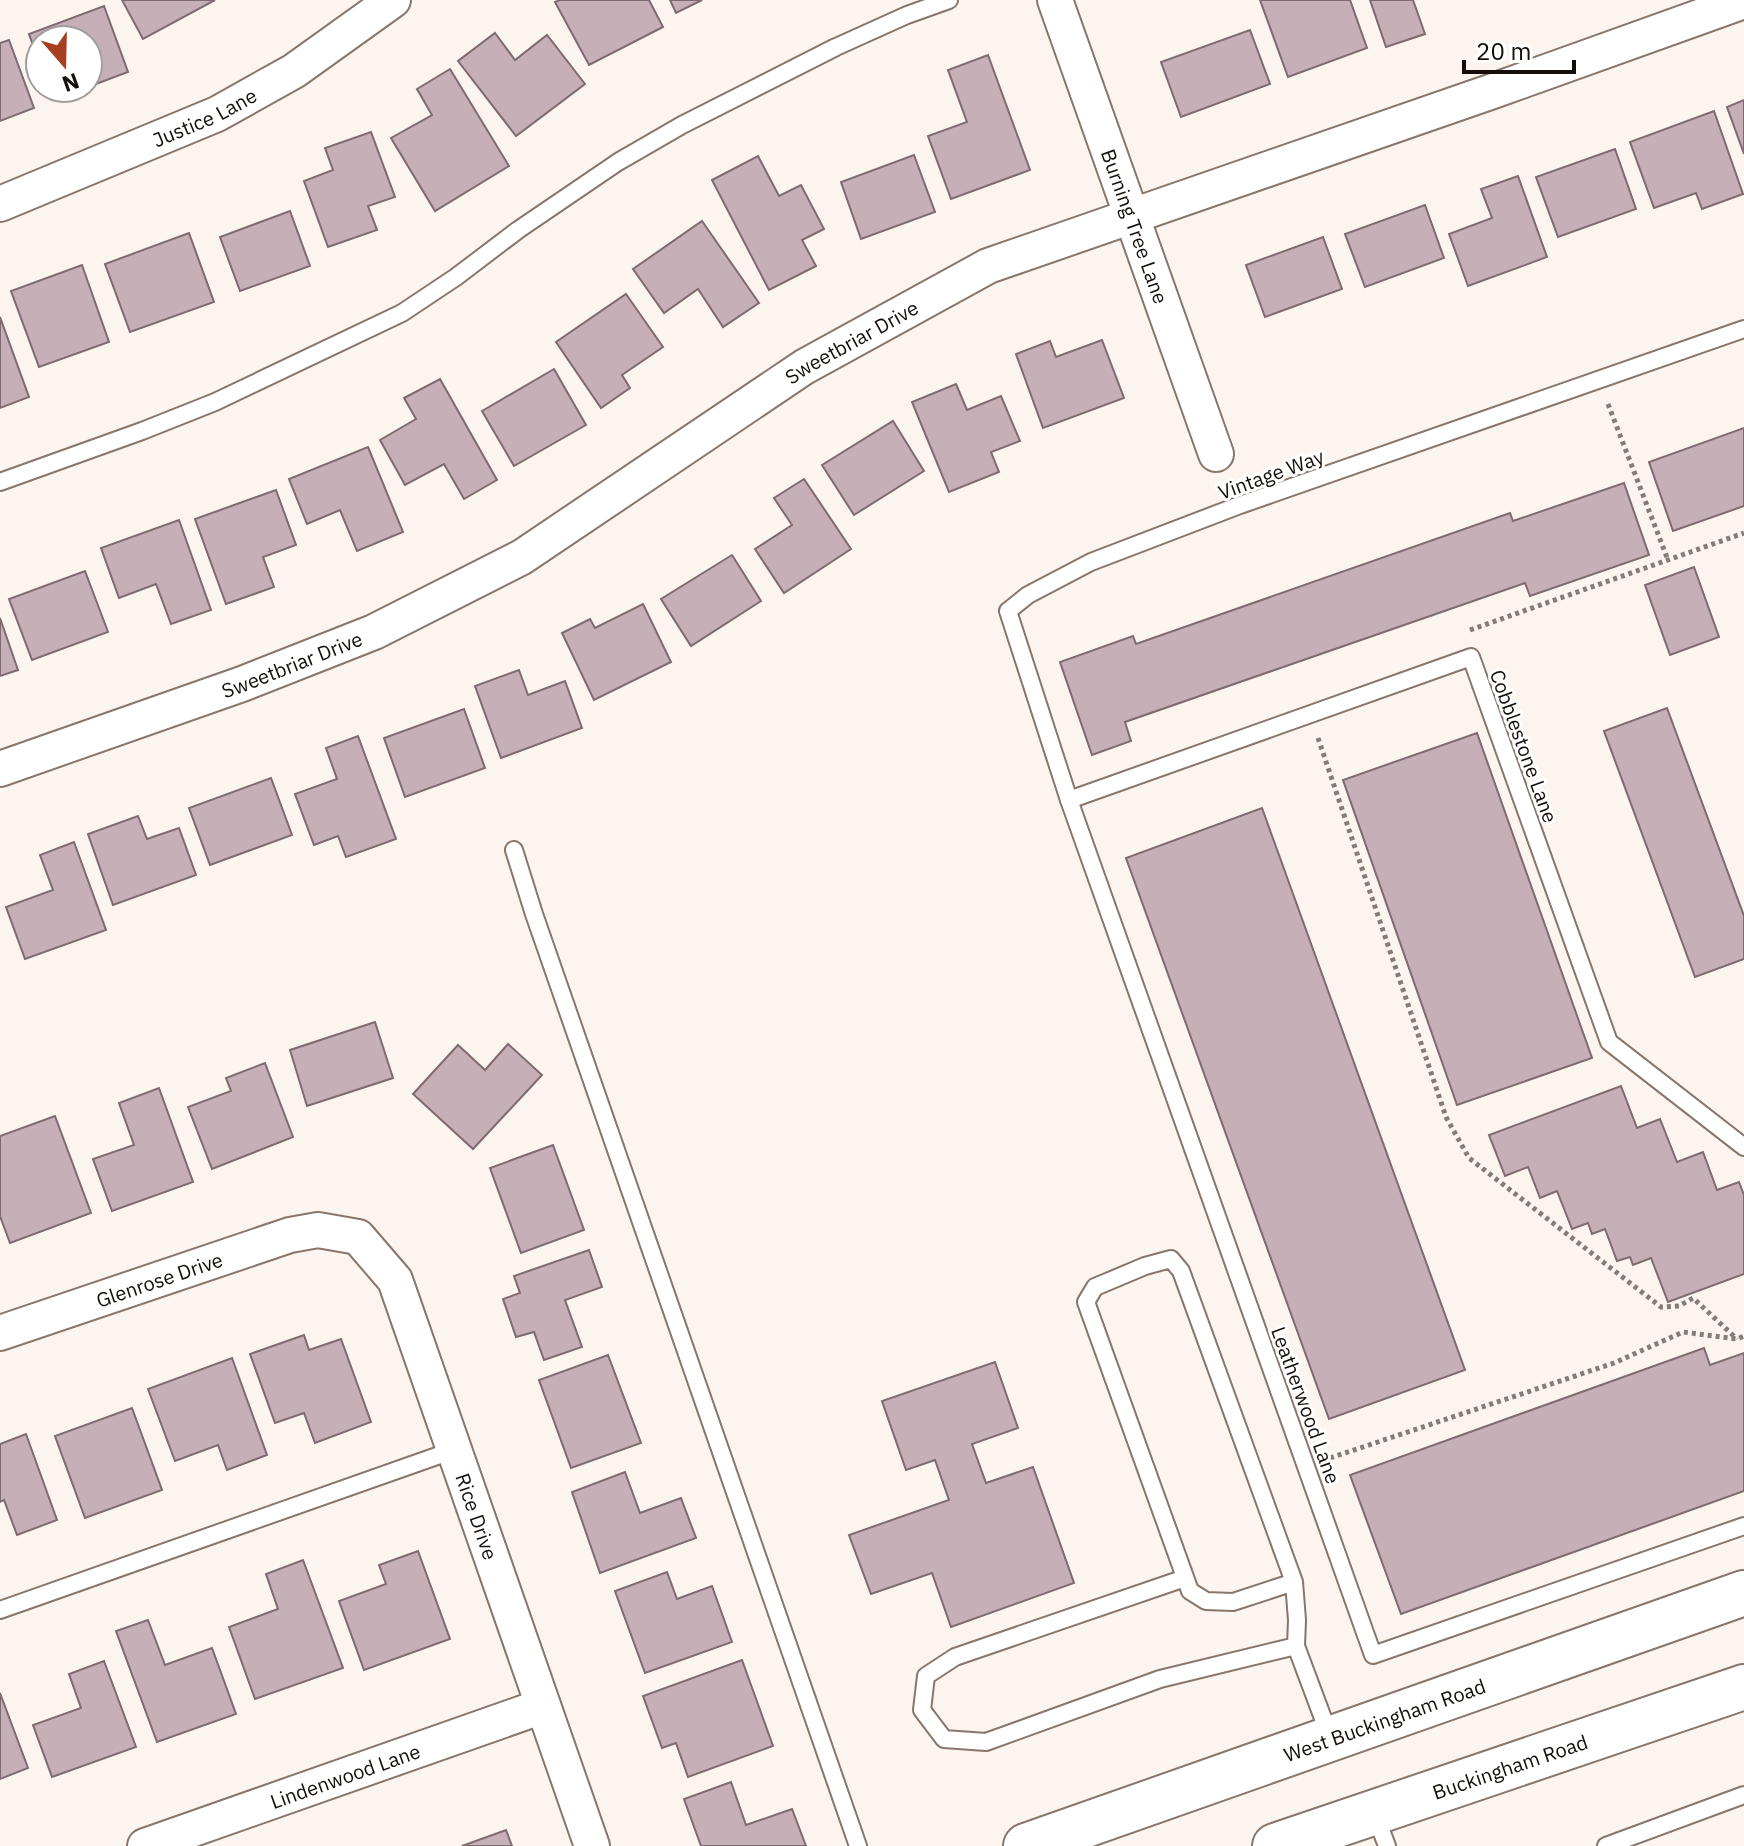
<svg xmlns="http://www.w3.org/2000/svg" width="1744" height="1846" font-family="'IBM Plex Sans',sans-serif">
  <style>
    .building { fill: #c7afb7; stroke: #7f6a71; stroke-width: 2 }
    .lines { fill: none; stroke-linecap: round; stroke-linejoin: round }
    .service-casing { stroke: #89766b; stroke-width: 20 }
    .minor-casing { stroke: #89766b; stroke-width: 38 }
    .secondary-casing { stroke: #89766b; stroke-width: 48 }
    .path { stroke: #847c78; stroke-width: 5; stroke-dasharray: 4 4; stroke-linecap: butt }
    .service { stroke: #fff; stroke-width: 16 }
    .minor { stroke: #fff; stroke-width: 34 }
    .secondary { stroke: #fff; stroke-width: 44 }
    .labels { text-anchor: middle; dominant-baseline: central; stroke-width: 6; stroke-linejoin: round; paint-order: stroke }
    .street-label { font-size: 20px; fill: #140d09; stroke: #fff }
  </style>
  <rect width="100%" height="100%" fill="#fcf4ef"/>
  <g class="building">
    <polygon points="122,0 215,0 143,39"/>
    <polygon points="560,0 649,0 663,27 589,65 555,2"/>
    <polygon points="670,0 702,0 676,13"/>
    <polygon points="1260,0 1350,0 1367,48 1288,77"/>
    <polygon points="1370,0 1413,0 1425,34 1386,47"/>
    <polygon points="104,6 128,72 88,87 88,40 40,40 40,65 29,34"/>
    <polygon points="1250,30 1270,84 1181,117 1161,62"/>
    <polygon points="495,33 515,60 547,35 585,84 516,136 458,61"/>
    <polygon points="9,40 34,108 0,121 0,43"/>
    <polygon points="988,55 1030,170 951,199 928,136 967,122 948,70"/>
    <polygon points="450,69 509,166 435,211 391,138 432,115 417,89"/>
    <polygon points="49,88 86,88 53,100"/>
    <polygon points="1744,100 1744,154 1727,107"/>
    <polygon points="1714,111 1743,194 1702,209 1696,193 1654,208 1630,142"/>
    <polygon points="371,132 395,197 368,206 377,230 328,247 304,181 333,170 325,148"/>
    <polygon points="1615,149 1636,209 1558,237 1536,177"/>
    <polygon points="914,155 935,212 861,239 841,182"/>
    <polygon points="758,156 779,196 801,185 824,229 802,240 816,266 769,290 712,180"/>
    <polygon points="1518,176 1547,257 1468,286 1449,234 1492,218 1481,189"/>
    <polygon points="1425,205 1444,258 1365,287 1345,234"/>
    <polygon points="290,211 310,266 240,291 220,237"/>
    <polygon points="702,221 759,303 723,327 698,289 664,313 633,269"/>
    <polygon points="189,233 214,302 130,332 105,264"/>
    <polygon points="1323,237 1342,289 1265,317 1246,265"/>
    <polygon points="82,265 109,342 39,367 11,291"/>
    <polygon points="626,294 663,347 622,375 630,388 601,408 556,342"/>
    <polygon points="0,317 29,397 0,408"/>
    <polygon points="1102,340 1124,398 1043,428 1016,354 1050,341 1056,357"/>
    <polygon points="554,369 586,425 514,466 482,411"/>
    <polygon points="440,379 497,480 464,499 444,464 405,485 380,440 416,419 404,398"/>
    <polygon points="956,384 967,410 1001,396 1020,441 991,452 999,472 949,492 912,402"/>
    <polygon points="893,421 924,471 854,515 822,465"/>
    <polygon points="1744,428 1744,506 1673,531 1649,462"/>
    <polygon points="368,447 403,532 357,551 340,510 307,524 289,479"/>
    <polygon points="804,479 851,549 784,593 755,549 792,525 774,498"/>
    <polygon points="1624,483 1649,555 1530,596 1525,583 1125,722 1131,741 1092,755 1060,662 1133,636 1136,644 1510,513 1513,521"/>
    <polygon points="276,490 296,545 263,557 274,587 226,604 195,519"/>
    <polygon points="179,520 211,610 171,624 156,584 119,598 101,548"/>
    <polygon points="732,555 761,601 691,646 661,599"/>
    <polygon points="1694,567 1719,637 1670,655 1645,585"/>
    <polygon points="85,571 108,632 32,660 9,599"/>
    <polygon points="643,604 671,662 594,700 562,633 590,619 595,628"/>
    <polygon points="0,618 18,670 0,676"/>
    <polygon points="519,670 528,695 565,681 582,728 501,758 475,686"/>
    <polygon points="1667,708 1744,916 1744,959 1695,977 1604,731"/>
    <polygon points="464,709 485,768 405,797 384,738"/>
    <polygon points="1477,733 1592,1058 1457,1105 1343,780"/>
    <polygon points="358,736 396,839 346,857 338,836 314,845 295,794 337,779 326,748"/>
    <polygon points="271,778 292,835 210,865 189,808"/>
    <polygon points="1262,808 1465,1370 1329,1419 1126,858"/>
    <polygon points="138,816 147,839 179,828 196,875 113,905 88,834"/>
    <polygon points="74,842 106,930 25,959 6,907 53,890 40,855"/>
    <polygon points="375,1022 393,1078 307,1106 290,1050"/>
    <polygon points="508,1044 542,1075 473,1149 413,1094 458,1045 485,1070"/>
    <polygon points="265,1063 293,1137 212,1169 188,1107 231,1091 226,1078"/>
    <polygon points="1621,1086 1637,1128 1660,1119 1677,1162 1703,1152 1717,1190 1739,1182 1744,1195 1744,1274 1668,1302 1651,1258 1633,1265 1630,1257 1617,1261 1605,1229 1592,1234 1588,1223 1572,1229 1557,1191 1540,1198 1528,1167 1505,1176 1489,1135"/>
    <polygon points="159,1088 193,1182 112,1211 93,1159 134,1145 119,1103"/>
    <polygon points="55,1116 91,1213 10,1243 0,1216 0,1136"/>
    <polygon points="553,1145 584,1230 521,1253 490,1168"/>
    <polygon points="589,1250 602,1287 565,1300 582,1347 544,1360 534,1332 516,1337 503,1299 520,1293 514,1276"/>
    <polygon points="304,1335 309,1350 341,1339 371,1422 315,1443 304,1413 275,1423 250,1354"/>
    <polygon points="1704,1348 1710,1365 1744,1353 1744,1491 1401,1614 1350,1475"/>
    <polygon points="608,1355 641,1443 571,1468 539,1380"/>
    <polygon points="232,1358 267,1455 227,1470 218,1445 175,1461 148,1389"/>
    <polygon points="995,1362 1018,1428 972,1444 986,1483 1033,1467 1074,1583 951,1627 932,1573 871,1594 849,1535 949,1500 935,1460 906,1470 882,1401"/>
    <polygon points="132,1408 162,1490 85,1518 55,1436"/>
    <polygon points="26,1434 57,1520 17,1535 4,1500 0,1502 0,1444"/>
    <polygon points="625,1472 640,1513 681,1498 696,1538 600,1573 572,1492"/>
    <polygon points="418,1551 450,1639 364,1670 339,1601 386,1584 379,1565"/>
    <polygon points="303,1560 343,1668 255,1699 229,1627 278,1609 266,1574"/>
    <polygon points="667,1572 677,1599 712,1586 732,1642 645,1673 615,1591"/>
    <polygon points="148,1620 165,1665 212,1648 236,1714 157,1742 116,1631"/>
    <polygon points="742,1660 773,1746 688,1777 676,1743 662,1748 643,1696"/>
    <polygon points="104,1661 136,1747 52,1777 33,1725 81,1708 69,1674"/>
    <polygon points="0,1693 28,1768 0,1779"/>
    <polygon points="731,1782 746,1825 792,1809 806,1846 701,1846 684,1799"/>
    <polygon points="506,1830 512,1846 462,1846"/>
  </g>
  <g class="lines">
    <g class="service-casing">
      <g id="service">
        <polyline points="1744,329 1240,505 1091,562 1028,595 1008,611 1069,800 1373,1655 1744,1526"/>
        <polyline points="0,482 142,431 215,402 402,313 456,277 518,230 618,162 682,125 836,47 907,15 949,0"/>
        <polyline points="1069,800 1471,657 1609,1042 1744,1147"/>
        <polyline points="514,850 534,914 858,1846"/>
        <polyline points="1185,1578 955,1657 926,1676 922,1710 944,1739 986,1742 1160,1679 1296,1646"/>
        <polyline points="1294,1582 1233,1602 1206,1601 1190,1591 1086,1302 1095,1287 1145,1266 1171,1259 1181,1271 1294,1582 1297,1620 1296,1646 1330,1737"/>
        <polyline points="0,1610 454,1450"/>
        <polyline points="1375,1814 1387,1846"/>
        <polyline points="1606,1846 1744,1795"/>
      </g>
    </g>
    <g class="minor-casing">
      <g id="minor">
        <path id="s1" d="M1055,0L1216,454"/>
        <path id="s2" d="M0,204L217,114L294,71L393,0"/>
        <path id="s3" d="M0,769L242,684L374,632L522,557L804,367L988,266L1493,91L1744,1"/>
        <path id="s4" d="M0,1333L290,1235L318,1230L358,1237L395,1280L592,1846"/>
        <path id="s5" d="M145,1846L543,1706"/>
      </g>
    </g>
    <g class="secondary-casing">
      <g id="secondary">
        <path id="s6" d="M1026,1846L1744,1593"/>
        <path id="s7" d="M1275,1846L1744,1687"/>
      </g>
    </g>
    <g class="path">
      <polyline points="1608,404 1668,560"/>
      <polyline points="1470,630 1744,533"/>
      <polyline points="1318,738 1446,1117 1469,1158 1661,1307 1679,1306 1693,1298 1737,1339"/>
      <polyline points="1330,1458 1614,1363 1683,1332 1737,1339 1744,1336"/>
    </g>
    <use href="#service" class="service"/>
    <use href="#minor" class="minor"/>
    <use href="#secondary" class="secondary"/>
  </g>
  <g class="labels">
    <g class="street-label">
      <text stroke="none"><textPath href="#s2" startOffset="222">Justice Lane</textPath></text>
      <text stroke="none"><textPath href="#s1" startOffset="240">Burning Tree Lane</textPath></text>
      <text stroke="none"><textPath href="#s3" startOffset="958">Sweetbriar Drive</textPath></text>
      <text transform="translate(1271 474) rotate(-20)">Vintage Way</text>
      <text stroke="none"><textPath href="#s3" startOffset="310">Sweetbriar Drive</textPath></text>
      <text transform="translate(1524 746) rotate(70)">Cobblestone Lane</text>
      <text stroke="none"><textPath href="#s4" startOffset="168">Glenrose Drive</textPath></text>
      <text transform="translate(1306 1405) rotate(70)">Leatherwood Lane</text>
      <text stroke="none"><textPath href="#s4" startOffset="682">Rice Drive</textPath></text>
      <text stroke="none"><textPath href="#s6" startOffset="380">West Buckingham Road</textPath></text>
      <text stroke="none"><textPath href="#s7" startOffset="248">Buckingham Road</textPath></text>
      <text stroke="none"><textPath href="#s5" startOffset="212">Lindenwood Lane</textPath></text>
    </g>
  </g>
  <g transform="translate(64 64) rotate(160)"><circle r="38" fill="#ffffff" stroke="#a19e9d" stroke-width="2"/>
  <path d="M0-6L14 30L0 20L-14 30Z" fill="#a63e20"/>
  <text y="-12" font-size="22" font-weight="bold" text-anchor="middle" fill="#140d09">N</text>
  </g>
  <path d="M1464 60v12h110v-12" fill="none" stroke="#140d09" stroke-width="4"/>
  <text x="1476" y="60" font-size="24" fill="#140d09" stroke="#ffffff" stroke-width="6" paint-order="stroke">20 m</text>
</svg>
